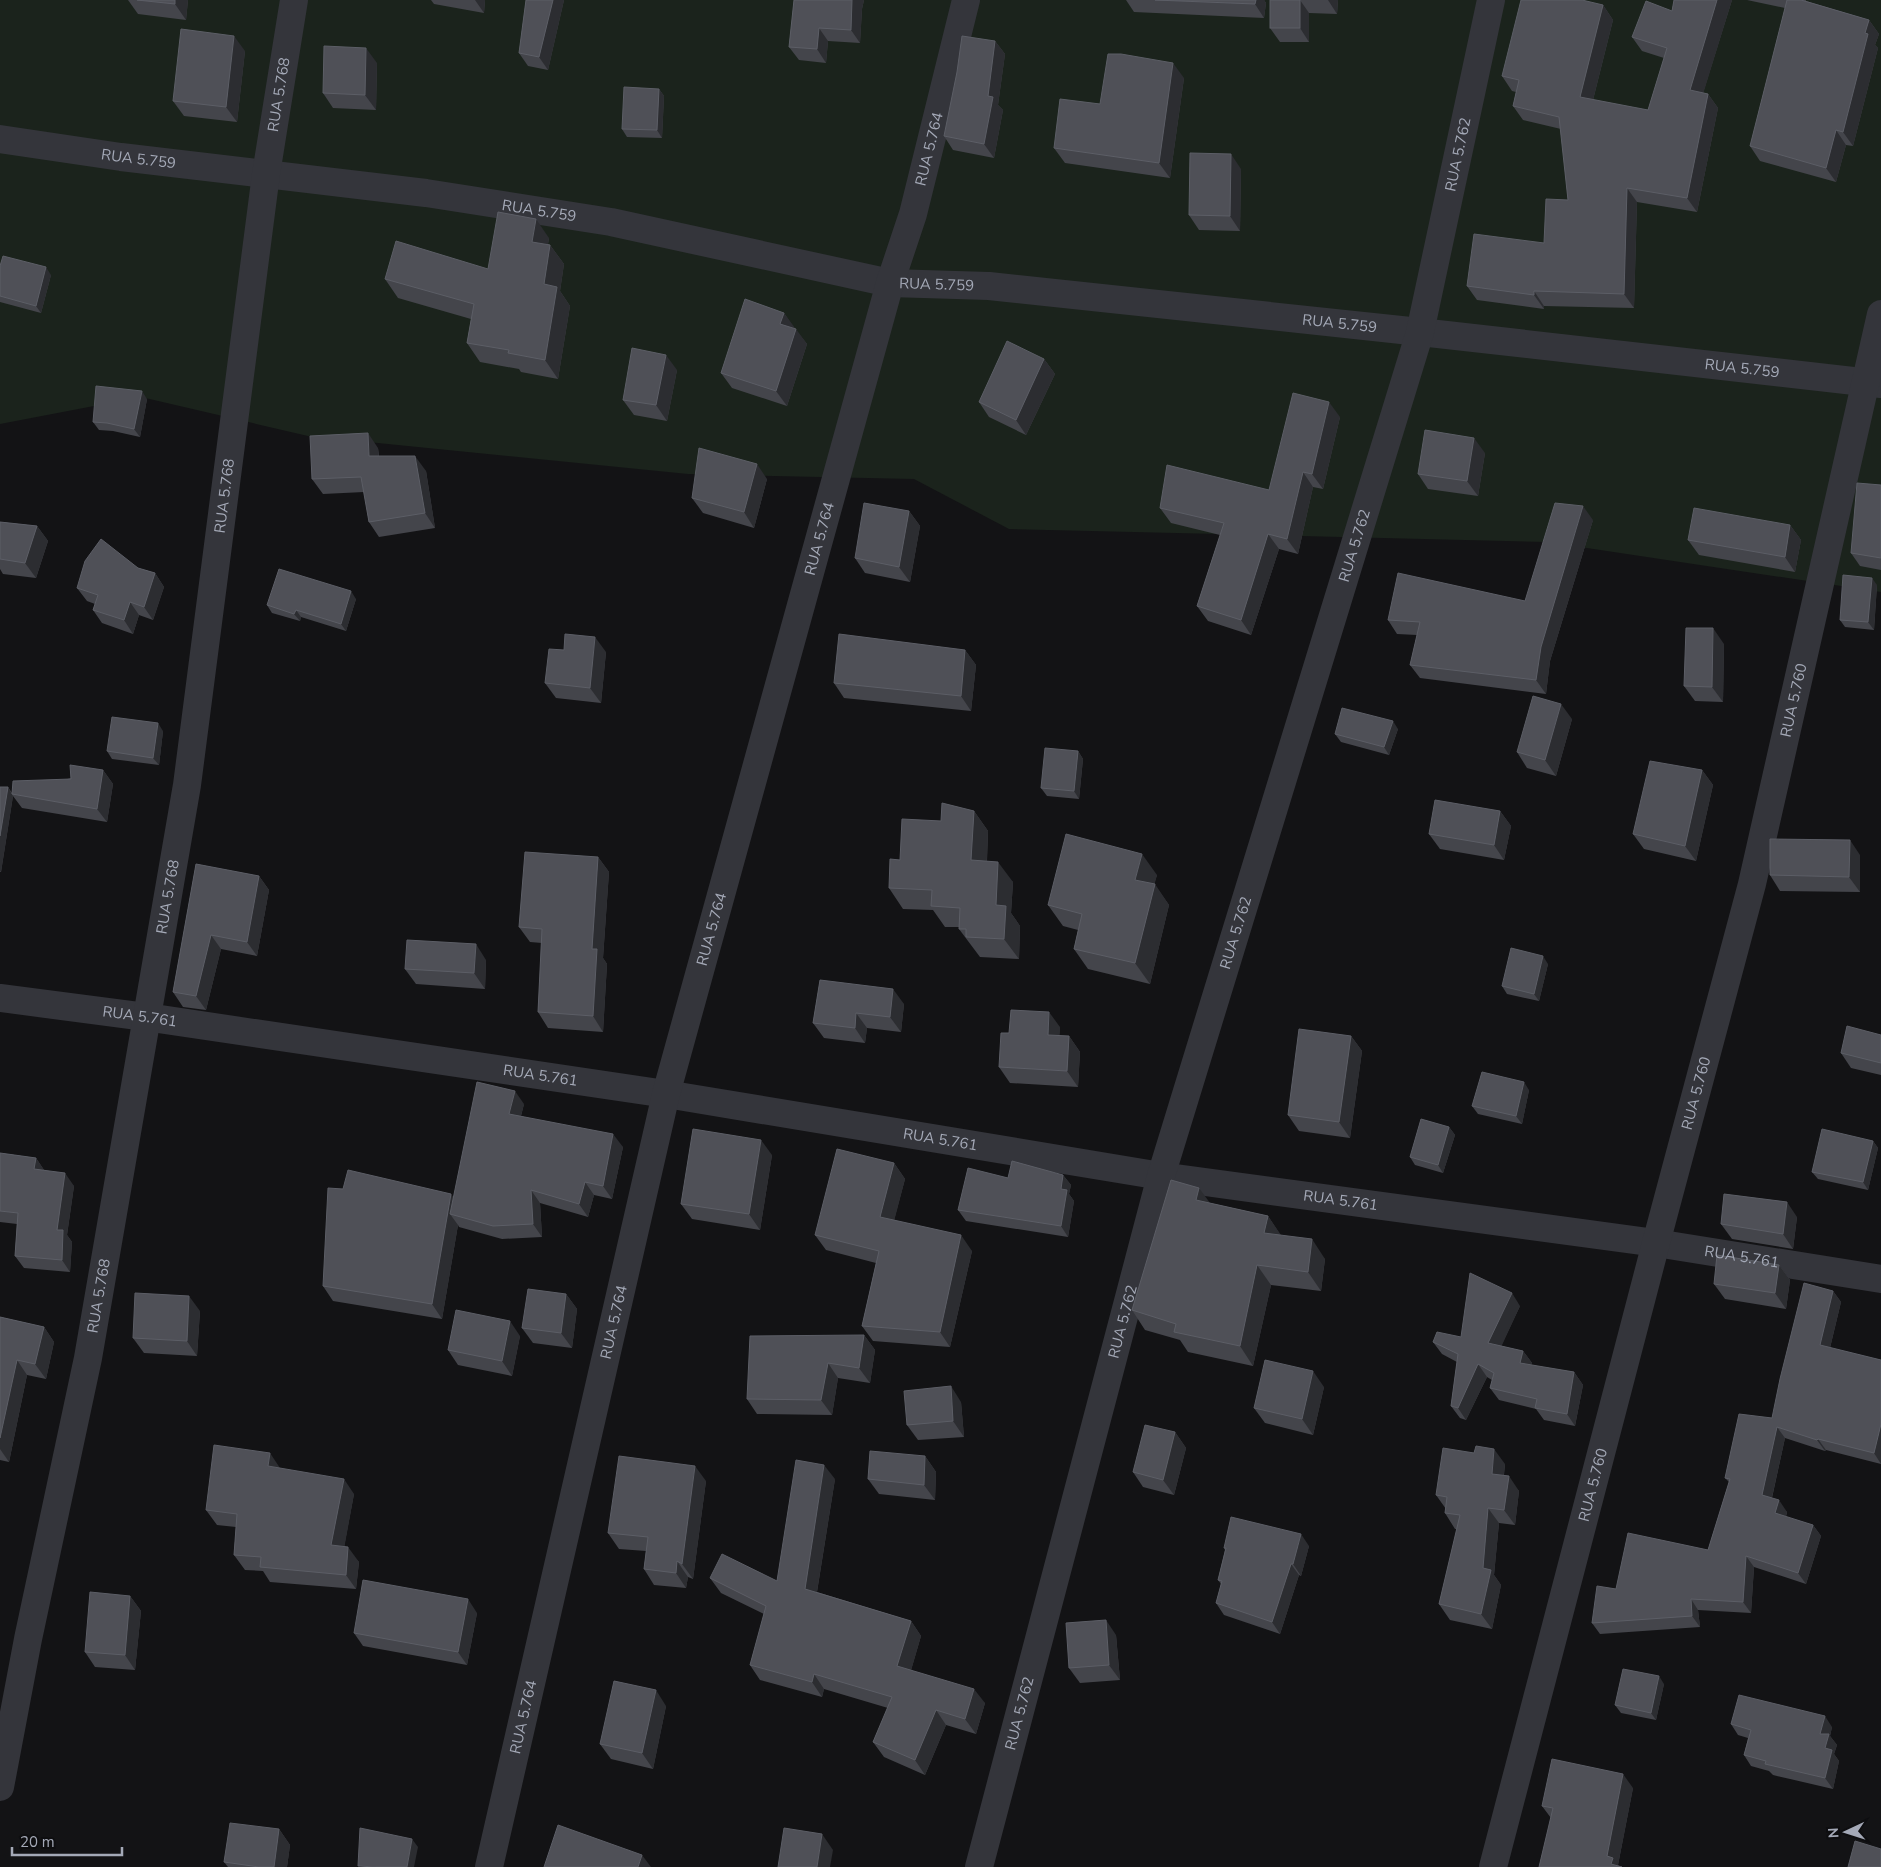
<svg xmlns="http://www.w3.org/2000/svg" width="1881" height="1867" font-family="'Nunito Sans',sans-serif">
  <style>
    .green { fill: #1b231c }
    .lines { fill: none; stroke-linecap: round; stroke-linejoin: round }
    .minor { stroke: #34353b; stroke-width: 28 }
    .wall { fill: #44454b }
    .shaded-wall { fill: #2c2d31 }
    .building { fill: #4f5057; stroke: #5c5e66 }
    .labels { text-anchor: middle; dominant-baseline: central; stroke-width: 4; stroke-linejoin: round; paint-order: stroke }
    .street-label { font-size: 15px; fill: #a4a9b7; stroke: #0e0e10 }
  </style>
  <rect width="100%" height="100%" fill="#131315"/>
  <polygon class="green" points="0,0 1881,0 1881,592 1547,542 1009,529 914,479 688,474 308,436 141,397 0,424"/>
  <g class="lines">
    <g class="minor">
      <path id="s1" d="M0,139L121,157L426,193L611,222L890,283L989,286L1420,332L1881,384"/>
      <path id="s2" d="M0,998L146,1017L666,1094L1161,1176L1656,1243L1881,1279"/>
      <path id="s3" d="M0,1787L28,1639L88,1358L187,785L266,174L294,0"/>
      <path id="s4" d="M489,1867L666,1094L890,283L913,214L966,0"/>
      <path id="s5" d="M979,1867L1161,1176L1420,332L1491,0"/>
      <path id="s6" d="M1493,1867L1656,1243L1752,884L1881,314"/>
    </g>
  </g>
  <g class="wall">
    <polygon points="128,0 188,0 186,20 138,14"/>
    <polygon points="431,0 485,0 484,13 434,4"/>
    <polygon points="526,0 564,0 548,70 528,66 519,53"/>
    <polygon points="794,0 864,0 862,9 860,43 828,41 826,63 799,60 789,47"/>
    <polygon points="1126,0 1264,0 1266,3 1264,18 1134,12"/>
    <polygon points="1270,0 1338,0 1337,14 1309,13 1309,42 1280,42 1270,28"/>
    <polygon points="1674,0 1732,0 1703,93 1708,94 1718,108 1697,212 1637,202 1634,308 1544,306 1544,309 1477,300 1467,286 1544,243 1568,200 1561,129 1523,120 1513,106 1516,92 1512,91 1502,76 1603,5 1613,20 1593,100 1648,110 1664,58 1642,51 1632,37 1672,11"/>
    <polygon points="1747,0 1806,0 1806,1 1869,20 1879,34 1875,45 1878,48 1853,146 1846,145 1836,182 1760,161 1750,146 1785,8"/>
    <polygon points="995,41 1005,54 998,105 1003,110 994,158 953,150 944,136"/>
    <polygon points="245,51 237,122 184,116 173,101"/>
    <polygon points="377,63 376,110 333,108 323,93"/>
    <polygon points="1184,78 1170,178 1065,163 1054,148 1100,104"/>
    <polygon points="659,89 664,96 662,138 627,137 622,129"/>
    <polygon points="1241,169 1240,231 1199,230 1189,215"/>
    <polygon points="549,238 548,244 550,245 564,264 560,291 570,306 558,379 521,372 519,369 480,362 467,343 471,319 398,298 385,279 488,269"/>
    <polygon points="0,266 51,275 41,313 0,302"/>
    <polygon points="784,313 794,328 807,344 787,406 732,388 721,373"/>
    <polygon points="1044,359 1055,374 1026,435 989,417 979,402"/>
    <polygon points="677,370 667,421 634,415 623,400"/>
    <polygon points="147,399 140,437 113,431 99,430 93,422"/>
    <polygon points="1340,417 1323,489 1313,487 1298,554 1279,549 1251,635 1208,621 1197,606 1220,535 1171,523 1160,508 1269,490"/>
    <polygon points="378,448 379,456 426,471 435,528 379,537 369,522 364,492 323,494 312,479"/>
    <polygon points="1485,453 1478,496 1428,489 1418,474"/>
    <polygon points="767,479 754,528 703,513 692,498"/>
    <polygon points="1881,485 1881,570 1860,566 1851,553"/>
    <polygon points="909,511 920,526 910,582 865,573 855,558"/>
    <polygon points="1593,520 1550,661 1546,694 1420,678 1410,665 1417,635 1397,634 1388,620 1525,601"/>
    <polygon points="0,522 37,526 48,541 36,578 3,574 0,569"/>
    <polygon points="1790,525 1801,540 1795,572 1699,555 1688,540"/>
    <polygon points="138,568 155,573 164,587 153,620 139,615 133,634 102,623 93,610 95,604 87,601 77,588"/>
    <polygon points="1877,585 1874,630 1845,627 1840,620"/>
    <polygon points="356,599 346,631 301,617 300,621 272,613 267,605"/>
    <polygon points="1724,644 1723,702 1695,701 1684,686"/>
    <polygon points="965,650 976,665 971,711 844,698 834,683"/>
    <polygon points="606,652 601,703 556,698 545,683"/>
    <polygon points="1572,719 1556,776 1527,768 1517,752"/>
    <polygon points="1398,729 1389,755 1341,742 1335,734"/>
    <polygon points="163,731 159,765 112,759 107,751"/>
    <polygon points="1078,751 1083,759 1079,799 1047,796 1041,788"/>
    <polygon points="103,770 113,784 107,822 22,808 13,796 1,872 0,872 0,787 8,787 12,793"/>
    <polygon points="1702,770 1713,785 1696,861 1644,849 1633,834"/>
    <polygon points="974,811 988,831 987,861 1013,882 1011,913 1020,926 1019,959 980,957 959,929 959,927 945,927 933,910 903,909 889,888 900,860 941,821"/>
    <polygon points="1500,811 1511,826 1504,860 1440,849 1429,834"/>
    <polygon points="1860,855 1860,892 1780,891 1770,875"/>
    <polygon points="598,857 609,872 603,958 607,964 603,1032 548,1028 538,1012 542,943 530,942 519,927"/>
    <polygon points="196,864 259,876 269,890 257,956 221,949 206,1010 183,1007 173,992"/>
    <polygon points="1157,875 1154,884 1169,905 1150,984 1088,969 1074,949 1078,930 1063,926 1048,905"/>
    <polygon points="486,960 485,989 416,984 405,969"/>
    <polygon points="1548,964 1539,1001 1507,994 1502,986"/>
    <polygon points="820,980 904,1004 901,1032 867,1028 865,1043 824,1038 813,1023"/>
    <polygon points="1060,1027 1059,1036 1069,1036 1080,1052 1078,1087 1010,1083 999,1067 1009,1033"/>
    <polygon points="1881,1035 1881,1075 1851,1068 1841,1053"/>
    <polygon points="1351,1036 1362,1051 1350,1138 1299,1131 1288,1115"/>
    <polygon points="1529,1090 1522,1124 1478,1114 1472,1106"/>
    <polygon points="524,1104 521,1116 623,1147 612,1199 594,1195 588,1217 540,1203 542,1237 502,1239 459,1227 458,1225 442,1319 333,1301 323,1286 453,1197"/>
    <polygon points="1449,1127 1455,1135 1443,1173 1415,1165 1410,1157"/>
    <polygon points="1873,1141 1878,1148 1868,1190 1818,1179 1812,1172"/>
    <polygon points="0,1153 36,1158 44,1170 74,1186 67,1235 72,1242 70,1272 24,1268 15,1256 17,1224 0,1222"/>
    <polygon points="772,1155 760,1230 692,1219 681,1204"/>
    <polygon points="894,1163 905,1179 894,1220 972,1251 950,1347 873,1341 862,1326 876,1263 826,1250 815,1235"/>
    <polygon points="1063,1175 1071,1185 1069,1194 1074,1201 1068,1237 966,1221 958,1210 1008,1178"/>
    <polygon points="1210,1203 1268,1216 1281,1236 1325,1259 1321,1291 1271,1285 1253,1366 1188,1352 1180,1340 1145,1330 1132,1310"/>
    <polygon points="1797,1217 1793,1249 1732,1239 1721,1224"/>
    <polygon points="1779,1265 1790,1280 1786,1309 1725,1299 1714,1284"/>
    <polygon points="1833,1291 1841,1302 1830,1348 1881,1360 1881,1464 1826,1450 1825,1451 1785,1438 1772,1498 1787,1512 1786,1517 1813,1525 1821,1536 1806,1584 1754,1567 1751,1613 1698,1610 1700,1627 1600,1634 1592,1623 1616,1589 1708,1550 1729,1482 1725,1478 1772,1418"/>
    <polygon points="566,1294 577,1309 572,1348 533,1343 522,1328"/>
    <polygon points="1520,1306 1501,1346 1523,1351 1532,1363 1531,1365 1574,1372 1583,1385 1575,1426 1544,1420 1536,1409 1499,1400 1490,1388 1492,1380 1487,1377 1466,1420 1460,1418 1451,1406 1457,1362 1442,1354 1433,1342 1461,1337"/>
    <polygon points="200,1311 197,1356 144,1353 133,1338"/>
    <polygon points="0,1317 44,1327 54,1342 46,1379 27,1375 9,1462 0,1460"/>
    <polygon points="864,1335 875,1350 870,1383 838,1378 832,1415 757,1414 747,1399"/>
    <polygon points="520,1336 512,1376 458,1365 448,1350"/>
    <polygon points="1324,1387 1313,1435 1265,1423 1254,1408"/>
    <polygon points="961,1402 964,1437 918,1440 907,1425"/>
    <polygon points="1175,1432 1186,1448 1174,1495 1143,1487 1133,1472"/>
    <polygon points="925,1456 936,1472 935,1500 879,1494 868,1479"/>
    <polygon points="1505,1464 1504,1475 1519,1491 1515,1525 1499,1523 1494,1575 1501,1585 1492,1629 1450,1620 1439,1604 1457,1529 1455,1529 1445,1513 1446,1509 1436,1495"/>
    <polygon points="280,1468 354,1494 344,1547 359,1562 356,1589 270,1582 263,1571 245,1570 234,1555 236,1527 217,1525 206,1510"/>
    <polygon points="835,1479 817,1592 911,1621 921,1636 911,1670 985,1703 976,1734 946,1725 925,1775 884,1757 873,1742 888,1708 824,1689 822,1697 760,1680 750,1665 764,1614 721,1593 710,1578 777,1581"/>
    <polygon points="706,1481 693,1579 688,1577 686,1588 654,1585 644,1569 646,1551 619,1549 608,1533"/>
    <polygon points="1309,1546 1301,1576 1299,1575 1280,1634 1224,1615 1216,1603 1221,1584 1218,1580 1225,1550 1224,1548"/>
    <polygon points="130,1596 141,1611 135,1670 95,1667 85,1652"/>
    <polygon points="477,1613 467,1665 363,1646 354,1633"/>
    <polygon points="1116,1635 1120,1680 1080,1683 1069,1668"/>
    <polygon points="1664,1684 1656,1720 1621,1713 1615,1705"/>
    <polygon points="666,1706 653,1769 611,1759 600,1744"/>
    <polygon points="1731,1724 1832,1727 1830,1736 1837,1745 1834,1754 1839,1761 1833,1789 1773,1775 1769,1771 1751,1766 1744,1755 1748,1738 1738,1735"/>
    <polygon points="1633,1788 1618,1865 1619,1866 1539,1867 1551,1818 1542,1806"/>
    <polygon points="279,1829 290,1845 287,1867 228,1867 224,1862"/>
  </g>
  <g class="shaded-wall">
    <polygon points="175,0 188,0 186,20 175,4"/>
    <polygon points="475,0 485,0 484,13"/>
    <polygon points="553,0 564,0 548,70 539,57"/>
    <polygon points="852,0 864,0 862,9 860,43 851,30"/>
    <polygon points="1256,0 1264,0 1266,3 1264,18 1255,4"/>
    <polygon points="1300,0 1309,13 1309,42 1300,28"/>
    <polygon points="1328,0 1338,0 1337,14"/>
    <polygon points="1717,0 1732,0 1700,104 1690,90"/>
    <polygon points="1603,5 1613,20 1590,112 1580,97"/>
    <polygon points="1869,20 1879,34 1875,45 1878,48 1853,146 1843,132 1865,33"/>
    <polygon points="819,28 828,41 826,63 817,49"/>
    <polygon points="234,36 245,51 237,122 226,107"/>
    <polygon points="995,41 1005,54 998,105 1003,110 994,158 984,144 988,96"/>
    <polygon points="366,48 377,63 376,110 365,95"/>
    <polygon points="1173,63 1184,78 1170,178 1159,163"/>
    <polygon points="659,89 664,96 662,138 657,130"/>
    <polygon points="1708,94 1718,108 1697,212 1687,198"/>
    <polygon points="1836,130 1846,145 1836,182 1826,168"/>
    <polygon points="1231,154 1241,169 1240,231 1230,216"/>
    <polygon points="1627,188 1637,202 1634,308 1624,294"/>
    <polygon points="536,219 549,238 545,261 532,242"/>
    <polygon points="550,245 564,264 560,291 570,306 558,379 545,360 544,284"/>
    <polygon points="46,267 51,275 41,313 36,306"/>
    <polygon points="1534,291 1544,306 1544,309 1534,295"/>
    <polygon points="784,313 795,328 791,339 780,324"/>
    <polygon points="796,329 807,344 787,406 776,391"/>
    <polygon points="666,355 677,370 667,421 656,405"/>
    <polygon points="1044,359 1055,374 1026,435 1016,420"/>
    <polygon points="142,391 147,399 140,437 134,429"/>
    <polygon points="1329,402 1340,417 1323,489 1312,474"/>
    <polygon points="368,433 378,448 380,471 369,456"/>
    <polygon points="1474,438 1485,453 1478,496 1467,481"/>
    <polygon points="415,456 426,471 435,528 425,513"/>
    <polygon points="757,464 767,479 754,528 744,512"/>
    <polygon points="1303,472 1313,487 1298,554 1287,539"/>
    <polygon points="1583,506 1593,520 1550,661 1546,694 1536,680 1541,647"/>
    <polygon points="909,511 920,526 910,582 899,567"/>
    <polygon points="1790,525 1801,540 1795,572 1785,557"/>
    <polygon points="37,526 48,541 36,578 25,563"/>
    <polygon points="1268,534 1279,549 1251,635 1241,620"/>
    <polygon points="155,573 164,587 153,620 144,607"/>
    <polygon points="1872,578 1877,585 1874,630 1868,622"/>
    <polygon points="351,591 356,599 346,631 341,624"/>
    <polygon points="130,602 139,615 133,634 124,620"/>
    <polygon points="296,610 301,617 300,621 294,614"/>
    <polygon points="1713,628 1724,644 1723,702 1712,687"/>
    <polygon points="595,637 606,652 601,703 590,688"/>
    <polygon points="965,650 976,665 971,711 961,696"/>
    <polygon points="1561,704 1572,719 1556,776 1545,760"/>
    <polygon points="1393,721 1398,729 1389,755 1384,747"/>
    <polygon points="158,723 163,731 159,765 153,758"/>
    <polygon points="1078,751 1083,759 1079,799 1074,791"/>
    <polygon points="103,770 113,784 107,822 97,809"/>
    <polygon points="1702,770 1713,785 1696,861 1685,846"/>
    <polygon points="8,787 13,796 1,872 0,871 0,836"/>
    <polygon points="974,811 988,831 986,881 971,860"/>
    <polygon points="1500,811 1511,826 1504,860 1494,845"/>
    <polygon points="1850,840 1860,855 1860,892 1849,877"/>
    <polygon points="1142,854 1157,875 1150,901 1135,880"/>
    <polygon points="598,857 609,872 603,958 607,964 603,1032 593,1016 592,949"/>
    <polygon points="998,862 1013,882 1011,913 1020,926 1019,959 1004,939 996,905"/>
    <polygon points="259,876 269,890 257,956 247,942"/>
    <polygon points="1155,884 1169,905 1150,984 1135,963"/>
    <polygon points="211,935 221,949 206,1010 196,996"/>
    <polygon points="476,944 486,960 485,989 474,973"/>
    <polygon points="1543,956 1548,964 1539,1001 1534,994"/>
    <polygon points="893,989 904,1004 901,1032 890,1017"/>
    <polygon points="1049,1012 1060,1027 1059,1050 1048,1035"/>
    <polygon points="856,1013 867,1028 865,1043 855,1028"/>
    <polygon points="1069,1036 1080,1052 1078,1087 1067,1071"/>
    <polygon points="1351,1036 1362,1051 1350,1138 1339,1122"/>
    <polygon points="1524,1082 1529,1090 1522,1124 1516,1116"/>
    <polygon points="515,1091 524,1104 518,1127 509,1114"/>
    <polygon points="1449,1127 1455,1135 1443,1173 1438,1165"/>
    <polygon points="613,1134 623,1147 612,1199 603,1186"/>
    <polygon points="761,1140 772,1155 760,1230 749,1214"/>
    <polygon points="1873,1141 1878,1148 1868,1190 1863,1182"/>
    <polygon points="36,1158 44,1170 43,1181 34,1169"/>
    <polygon points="894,1163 905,1179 891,1233 880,1217"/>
    <polygon points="65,1173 74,1186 67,1235 72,1242 70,1272 62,1260 57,1230"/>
    <polygon points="1063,1175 1071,1185 1069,1194 1074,1201 1068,1237 1061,1226 1061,1189"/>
    <polygon points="585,1182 594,1195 588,1217 579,1204"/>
    <polygon points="1199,1188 1213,1207 1196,1200"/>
    <polygon points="531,1190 540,1203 542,1237 533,1224"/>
    <polygon points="451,1194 461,1208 450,1214 458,1225 442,1319 432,1304"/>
    <polygon points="1787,1202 1797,1217 1793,1249 1783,1234"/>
    <polygon points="1268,1216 1281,1235 1277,1253 1264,1233"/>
    <polygon points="961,1235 972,1251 950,1347 940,1332"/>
    <polygon points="1312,1239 1325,1259 1321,1291 1308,1272"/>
    <polygon points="1257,1265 1271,1285 1253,1366 1240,1346"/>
    <polygon points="1779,1265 1790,1280 1786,1309 1775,1293"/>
    <polygon points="1833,1291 1841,1302 1828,1356 1820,1345"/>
    <polygon points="1512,1293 1520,1306 1497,1356 1488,1343"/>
    <polygon points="566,1294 577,1309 572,1348 561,1333"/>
    <polygon points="189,1296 200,1311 197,1356 187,1341"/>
    <polygon points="510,1321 520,1336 512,1376 502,1361"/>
    <polygon points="44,1327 54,1342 46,1379 35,1364"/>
    <polygon points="864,1335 875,1350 870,1383 859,1368"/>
    <polygon points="1523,1351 1532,1363 1529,1375 1520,1363"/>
    <polygon points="17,1360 27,1375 9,1462 0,1449 0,1438"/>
    <polygon points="828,1363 838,1378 832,1415 821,1400"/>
    <polygon points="1478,1364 1487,1377 1466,1420 1458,1408"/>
    <polygon points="1313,1371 1324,1387 1313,1435 1302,1419"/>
    <polygon points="1574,1372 1583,1385 1575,1426 1567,1414"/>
    <polygon points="951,1386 961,1402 964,1437 953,1421"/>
    <polygon points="1881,1424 1881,1464 1874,1453"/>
    <polygon points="1777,1427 1785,1438 1770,1506 1762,1495"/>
    <polygon points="1175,1432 1186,1448 1174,1495 1163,1480"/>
    <polygon points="1818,1439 1826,1450 1825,1451 1817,1440"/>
    <polygon points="1494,1449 1505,1464 1502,1489 1492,1474"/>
    <polygon points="270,1453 280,1468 268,1466"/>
    <polygon points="925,1456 936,1472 935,1500 924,1485"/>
    <polygon points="824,1465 835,1479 815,1604 805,1589"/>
    <polygon points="695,1466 706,1481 693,1579 682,1564"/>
    <polygon points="1509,1476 1519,1491 1515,1525 1504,1510"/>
    <polygon points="344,1479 354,1494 342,1560 331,1545"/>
    <polygon points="1779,1500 1787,1512 1783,1525 1775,1513"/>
    <polygon points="1488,1508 1499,1523 1494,1575 1501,1585 1492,1629 1481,1614 1483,1568"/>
    <polygon points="1813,1525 1821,1536 1806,1584 1798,1573"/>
    <polygon points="1301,1534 1309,1546 1301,1576 1293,1564"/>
    <polygon points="348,1547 359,1562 356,1589 346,1575"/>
    <polygon points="1746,1556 1754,1567 1751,1613 1743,1602"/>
    <polygon points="677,1561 688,1577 686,1588 676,1573"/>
    <polygon points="1291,1564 1299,1575 1280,1634 1272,1622"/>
    <polygon points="130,1596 141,1611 135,1670 125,1655"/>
    <polygon points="468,1599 477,1613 467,1665 458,1652"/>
    <polygon points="1691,1599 1698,1610 1700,1627 1692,1616"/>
    <polygon points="1106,1620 1116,1635 1120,1680 1109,1665"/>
    <polygon points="911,1621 921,1636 908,1681 897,1666"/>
    <polygon points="814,1674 824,1689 822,1697 812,1682"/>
    <polygon points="1659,1676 1664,1684 1656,1720 1651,1713"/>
    <polygon points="974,1689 985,1703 976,1734 965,1719"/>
    <polygon points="656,1690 666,1706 653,1769 642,1753"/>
    <polygon points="936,1710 946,1725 925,1775 915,1760"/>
    <polygon points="1825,1716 1832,1727 1830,1736 1837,1745 1834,1754 1839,1761 1833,1789 1825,1778 1825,1748 1820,1734"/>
    <polygon points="1623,1774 1633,1788 1618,1865 1620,1867 1613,1867 1607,1856"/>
    <polygon points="279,1829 290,1845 287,1867 274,1867"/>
    <polygon points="822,1834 833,1850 830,1867 817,1867"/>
    <polygon points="412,1839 418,1847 414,1867 407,1867"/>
    <polygon points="642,1855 651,1867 638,1867"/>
  </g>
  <g class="building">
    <polygon points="137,0 175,0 175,4"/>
    <polygon points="526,0 553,0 539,57 519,53"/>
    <polygon points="794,0 852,0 851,30 819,28 817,49 789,47"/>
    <polygon points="1155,0 1256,0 1255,4"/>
    <rect x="1270" y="0" width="30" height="28"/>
    <polygon points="1521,0 1582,0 1603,5 1580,97 1648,110 1667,48 1632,37 1646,1 1672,11 1674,0 1717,0 1690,90 1708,94 1687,198 1627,188 1624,294 1534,291 1534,295 1467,286 1474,234 1544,243 1546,199 1568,200 1559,117 1513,106 1519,80 1502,76"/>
    <polygon points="1787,0 1801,0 1869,20 1865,33 1868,34 1843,132 1836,130 1826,168 1750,146"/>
    <polygon points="181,29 234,36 226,107 173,101"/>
    <polygon points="962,36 995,41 988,96 993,97 984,144 944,136 957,72"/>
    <polygon points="324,46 366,48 365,95 323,93"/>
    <polygon points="1108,54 1121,54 1173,63 1159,163 1054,148 1060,99 1100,104"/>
    <polygon points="624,87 659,89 657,130 622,129"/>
    <polygon points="1190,153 1231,154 1230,216 1189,215"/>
    <polygon points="498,212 536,219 532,242 550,245 544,284 557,287 545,360 508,353 509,350 467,343 474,304 385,279 396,241 488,269"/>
    <polygon points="3,256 46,267 36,306 0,296 0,266"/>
    <polygon points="745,299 784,313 780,324 796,329 776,391 721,373"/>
    <polygon points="1007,341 1044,359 1016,420 979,402"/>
    <polygon points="632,348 666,355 656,405 623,400"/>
    <polygon points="96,386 142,391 134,429 107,423 93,422"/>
    <polygon points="1293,393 1329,402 1312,474 1303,472 1287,539 1268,534 1241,620 1197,606 1224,523 1160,508 1167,465 1269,490"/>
    <polygon points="1425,430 1474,438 1467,481 1418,474"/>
    <polygon points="368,433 369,456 415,456 425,513 369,522 361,477 312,479 310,436"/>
    <polygon points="699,448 757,464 744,512 692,498"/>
    <polygon points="1857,483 1881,485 1881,558 1851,553"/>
    <polygon points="864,503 909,511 899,567 855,558"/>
    <polygon points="1555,503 1583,506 1541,647 1536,680 1410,665 1420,622 1388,620 1398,573 1525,601"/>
    <polygon points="1694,508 1790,525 1785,557 1688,540"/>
    <polygon points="0,522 37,526 25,563 0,559"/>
    <polygon points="101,539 138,568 155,573 144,607 130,602 124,620 93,610 98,595 77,588 85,561"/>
    <polygon points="279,569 351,591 341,624 296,610 294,614 267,605"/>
    <polygon points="1843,575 1872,578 1868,622 1840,620"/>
    <polygon points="1686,628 1713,628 1712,687 1684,686"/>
    <polygon points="565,634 595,637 590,688 545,683 549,649 564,650"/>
    <polygon points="839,634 965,650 961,696 834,683"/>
    <polygon points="1533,696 1561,704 1545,760 1517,752"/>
    <polygon points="1342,708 1393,721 1384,747 1335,734"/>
    <polygon points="112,717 158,723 153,758 107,751"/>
    <polygon points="1045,748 1078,751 1074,791 1041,788"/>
    <polygon points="1650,761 1702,770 1685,846 1633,834"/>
    <polygon points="70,765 103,770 97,809 12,794 13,781 71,779"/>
    <polygon points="0,787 8,787 0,836"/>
    <polygon points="1435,800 1500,811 1494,845 1429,834"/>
    <polygon points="942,803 974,811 971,860 998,862 996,905 1006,906 1004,939 966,937 966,929 959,929 960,908 931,906 932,890 889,888 890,859 900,860 902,819 941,821"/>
    <polygon points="1066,834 1142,854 1135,880 1155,884 1135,963 1074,949 1082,914 1048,905"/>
    <polygon points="1770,839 1850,840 1849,877 1770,875"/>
    <polygon points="525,852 598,857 592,949 597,949 593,1016 538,1012 542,929 519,927"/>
    <polygon points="196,864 259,876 247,942 211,935 196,996 173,992"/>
    <polygon points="407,940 476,944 474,973 405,969"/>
    <polygon points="1511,948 1543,956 1534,994 1502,986"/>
    <polygon points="820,980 893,989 890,1017 856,1013 855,1028 813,1023"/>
    <polygon points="1011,1010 1049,1012 1048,1035 1069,1036 1067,1071 999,1067 1001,1033 1009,1033"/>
    <polygon points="1847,1026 1881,1035 1881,1063 1841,1053"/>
    <polygon points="1299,1029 1351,1036 1339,1122 1288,1115"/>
    <polygon points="1482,1072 1524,1082 1516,1116 1472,1106"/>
    <polygon points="477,1082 515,1091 509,1114 613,1134 603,1186 585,1182 579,1204 531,1190 533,1224 493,1226 450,1214"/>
    <polygon points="1421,1119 1449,1127 1438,1165 1410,1157"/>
    <polygon points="693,1129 761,1140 749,1214 681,1204"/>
    <polygon points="1822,1129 1873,1141 1863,1182 1812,1172"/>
    <polygon points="837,1149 894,1163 880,1217 961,1235 940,1332 862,1326 879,1251 815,1235"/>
    <polygon points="0,1153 36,1158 34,1169 65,1173 57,1230 63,1230 62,1260 15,1256 18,1213 0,1211"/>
    <polygon points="1012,1161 1063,1175 1061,1189 1067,1190 1061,1226 958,1210 968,1168 1008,1178"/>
    <polygon points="348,1170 451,1194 432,1304 323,1286 328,1188 343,1189"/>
    <polygon points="1171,1180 1199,1188 1196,1200 1268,1216 1264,1233 1312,1239 1308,1272 1257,1265 1240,1346 1174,1332 1176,1324 1132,1310"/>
    <polygon points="1724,1194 1787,1202 1783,1234 1721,1224"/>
    <polygon points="1717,1255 1779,1265 1775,1293 1714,1284"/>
    <polygon points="1470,1273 1512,1293 1488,1343 1523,1351 1520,1363 1574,1372 1567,1414 1535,1408 1537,1399 1490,1388 1494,1373 1478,1364 1458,1408 1451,1406 1458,1354 1433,1342 1437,1332 1461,1337"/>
    <polygon points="1804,1283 1833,1291 1820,1345 1881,1360 1881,1424 1874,1453 1818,1439 1817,1440 1777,1427 1762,1495 1779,1500 1775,1513 1813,1525 1798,1573 1746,1556 1743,1602 1691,1599 1692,1616 1592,1623 1597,1586 1616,1589 1628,1533 1708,1550 1730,1479 1725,1478 1739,1414 1772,1418 1780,1379"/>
    <polygon points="528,1289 566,1294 561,1333 522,1328"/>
    <polygon points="135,1293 189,1296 187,1341 133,1338"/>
    <polygon points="456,1310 510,1321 502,1361 448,1350"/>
    <polygon points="0,1317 44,1327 35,1364 17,1360 0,1438"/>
    <polygon points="864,1335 859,1368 828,1363 821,1400 747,1399 750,1336"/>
    <polygon points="1265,1360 1313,1371 1302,1419 1254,1408"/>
    <polygon points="951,1386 953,1421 907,1425 904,1391"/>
    <polygon points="1145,1425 1175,1432 1163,1480 1133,1472"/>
    <polygon points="214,1445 270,1453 268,1466 344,1479 331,1545 348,1547 346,1575 260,1567 261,1557 234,1555 237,1514 206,1510"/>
    <polygon points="1476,1446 1494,1449 1492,1474 1509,1476 1504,1510 1488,1508 1483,1568 1491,1570 1481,1614 1439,1604 1460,1515 1445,1513 1447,1497 1436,1495 1443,1448 1474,1453"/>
    <polygon points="870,1451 925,1456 924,1485 868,1479"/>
    <polygon points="619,1456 695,1466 682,1564 677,1561 676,1573 644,1569 648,1537 608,1533"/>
    <polygon points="796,1460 824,1465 805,1589 911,1621 897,1666 974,1689 965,1719 936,1710 915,1760 873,1742 892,1697 814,1674 812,1682 750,1665 766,1606 710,1578 722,1554 777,1581"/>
    <polygon points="1231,1517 1301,1534 1293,1564 1291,1564 1272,1622 1216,1603 1222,1581 1218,1580 1226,1548 1224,1548"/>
    <polygon points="363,1580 468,1599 458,1652 354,1633"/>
    <polygon points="90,1592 130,1596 125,1655 85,1652"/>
    <polygon points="1106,1620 1109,1665 1069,1668 1066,1623"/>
    <polygon points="1623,1669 1659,1676 1651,1713 1615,1705"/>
    <polygon points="614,1681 656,1690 642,1753 600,1744"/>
    <polygon points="1739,1695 1825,1716 1820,1734 1829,1734 1825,1748 1832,1750 1825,1778 1765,1764 1766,1761 1744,1755 1751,1730 1731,1724"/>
    <polygon points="1552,1759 1623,1774 1607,1856 1613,1858 1611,1864 1622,1867 1539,1867 1553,1808 1542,1806"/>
    <polygon points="230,1823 279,1829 274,1867 259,1867 224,1862"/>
    <polygon points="558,1825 642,1855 638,1867 544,1867"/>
    <polygon points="360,1828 412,1839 407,1867 376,1867 358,1866"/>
    <polygon points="784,1828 822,1834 817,1867 778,1867"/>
    <polygon points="1855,1841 1881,1849 1881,1867 1848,1867"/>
  </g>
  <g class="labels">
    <g class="street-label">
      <text stroke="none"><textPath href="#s3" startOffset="1716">RUA 5.768</textPath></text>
      <text stroke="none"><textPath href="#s4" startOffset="1774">RUA 5.764</textPath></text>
      <text stroke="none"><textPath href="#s5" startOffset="1779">RUA 5.762</textPath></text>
      <text stroke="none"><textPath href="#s1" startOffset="140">RUA 5.759</textPath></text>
      <text stroke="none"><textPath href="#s1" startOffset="544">RUA 5.759</textPath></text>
      <text stroke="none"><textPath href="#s1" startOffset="949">RUA 5.759</textPath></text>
      <text stroke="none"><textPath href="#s1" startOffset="1354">RUA 5.759</textPath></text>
      <text stroke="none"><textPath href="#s1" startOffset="1759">RUA 5.759</textPath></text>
      <text stroke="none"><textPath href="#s3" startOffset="1311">RUA 5.768</textPath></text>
      <text stroke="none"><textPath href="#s4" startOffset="1369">RUA 5.764</textPath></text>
      <text stroke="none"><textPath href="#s5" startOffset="1374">RUA 5.762</textPath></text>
      <text stroke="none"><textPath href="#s6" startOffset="1205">RUA 5.760</textPath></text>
      <text stroke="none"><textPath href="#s3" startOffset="906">RUA 5.768</textPath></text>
      <text stroke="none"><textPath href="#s4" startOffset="964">RUA 5.764</textPath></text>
      <text stroke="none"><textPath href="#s5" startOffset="969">RUA 5.762</textPath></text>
      <text stroke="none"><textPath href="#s2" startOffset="141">RUA 5.761</textPath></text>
      <text stroke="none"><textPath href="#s2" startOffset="546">RUA 5.761</textPath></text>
      <text stroke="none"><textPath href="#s6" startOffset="800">RUA 5.760</textPath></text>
      <text stroke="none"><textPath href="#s2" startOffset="951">RUA 5.761</textPath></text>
      <text stroke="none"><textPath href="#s2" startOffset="1356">RUA 5.761</textPath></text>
      <text stroke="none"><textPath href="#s2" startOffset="1761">RUA 5.761</textPath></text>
      <text stroke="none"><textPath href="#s3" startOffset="501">RUA 5.768</textPath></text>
      <text stroke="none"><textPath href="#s4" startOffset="559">RUA 5.764</textPath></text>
      <text stroke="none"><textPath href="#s5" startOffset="564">RUA 5.762</textPath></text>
      <text stroke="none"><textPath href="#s6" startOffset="395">RUA 5.760</textPath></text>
      <text stroke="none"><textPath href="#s5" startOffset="159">RUA 5.762</textPath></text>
      <text stroke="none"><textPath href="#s4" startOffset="154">RUA 5.764</textPath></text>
    </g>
  </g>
  <g transform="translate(1846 1832) rotate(266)" stroke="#0e0e10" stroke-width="4" paint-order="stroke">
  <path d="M0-4L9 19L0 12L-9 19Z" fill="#a4a9b7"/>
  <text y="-8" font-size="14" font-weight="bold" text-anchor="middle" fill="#a4a9b7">N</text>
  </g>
  <path d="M12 1847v8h110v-8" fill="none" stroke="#a4a9b7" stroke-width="2.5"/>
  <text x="20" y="1847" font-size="15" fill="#a4a9b7" stroke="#0e0e10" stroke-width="4" paint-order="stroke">20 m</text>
</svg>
